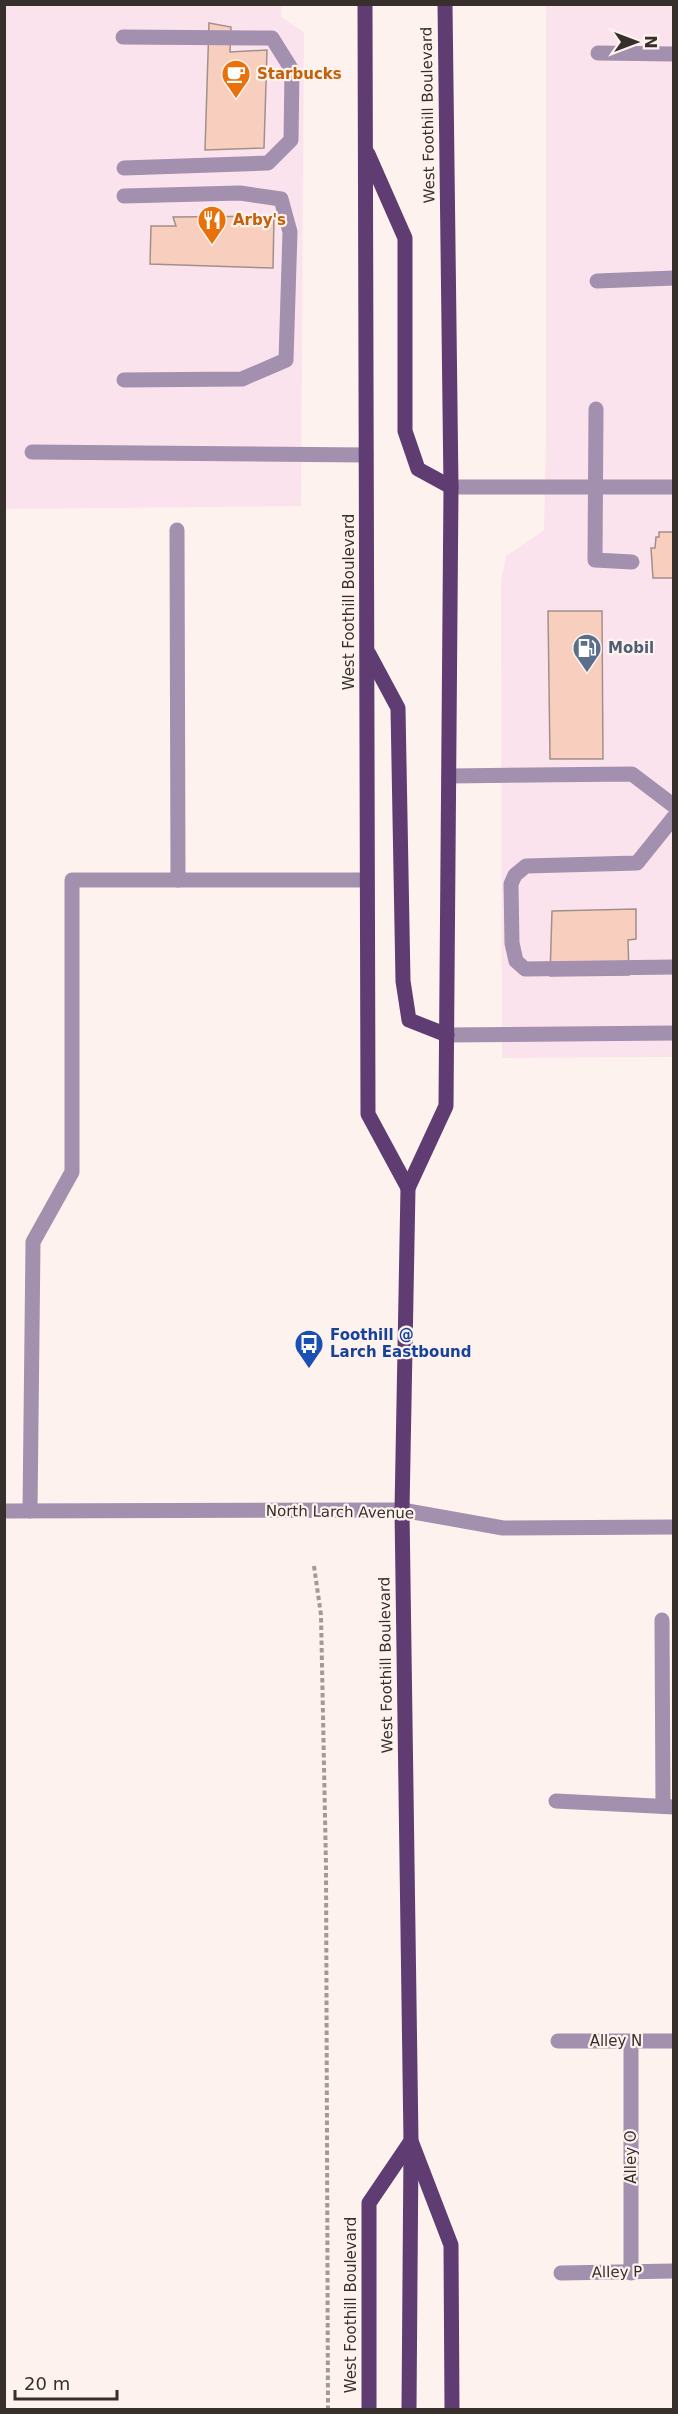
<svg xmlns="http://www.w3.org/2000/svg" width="678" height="2414" font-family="'DejaVu Sans',sans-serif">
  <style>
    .commercial { fill: #fbe3ed }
    .building { fill: #f8cfbf; stroke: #a1908a; stroke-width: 1.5 }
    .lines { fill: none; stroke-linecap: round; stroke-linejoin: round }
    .path { stroke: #a39a96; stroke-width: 4; stroke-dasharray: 4.5 3; stroke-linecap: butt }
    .minor { stroke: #a38fae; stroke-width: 15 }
    .major { stroke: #5f3c72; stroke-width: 15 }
    .labels { text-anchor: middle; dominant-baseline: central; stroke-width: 4.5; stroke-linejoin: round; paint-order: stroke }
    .food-label { font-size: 15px; font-weight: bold; fill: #c56008; stroke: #fdf2ed; text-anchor: start }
    .street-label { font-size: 15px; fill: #362f2c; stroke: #fdf2ed }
    .service-label { font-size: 15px; font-weight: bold; fill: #4e5e75; stroke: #fdf2ed; text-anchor: start }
    .transit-label { font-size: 15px; font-weight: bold; fill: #164399; stroke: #fdf2ed; text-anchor: start }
  </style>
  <rect width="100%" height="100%" fill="#fdf2ed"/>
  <g class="commercial">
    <polygon points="4,5 281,5 281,17 304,32 301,506 5,509"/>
    <polygon points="546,5 673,5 673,1057 502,1058 501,581 506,556 544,530 546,436"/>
  </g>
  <g class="building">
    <polygon points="209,23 231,27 230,52 267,50 264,148 205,150"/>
    <polygon points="274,216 273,268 150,264 151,226 176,226 173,217"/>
    <polygon points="659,532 674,532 674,578 653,578 651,548 655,548 656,537 659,537"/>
    <polygon points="548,611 602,611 603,759 550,759"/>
    <polygon points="636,909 636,939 628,940 629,975 550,976 552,911"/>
  </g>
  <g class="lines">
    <polyline class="path" points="314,1566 321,1615 326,1866 328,2410"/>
    <g class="minor">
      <polyline points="123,37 272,38 292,70 291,140 268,163 124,168"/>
      <polyline points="598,53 674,54"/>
      <polyline points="124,196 240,193 281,199 290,232 286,360 242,379 124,380"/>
      <polyline points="597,281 674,278"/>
      <polyline points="596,409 595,560 632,562"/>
      <polyline points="32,452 366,455"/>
      <polyline points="451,487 674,487"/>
      <polyline points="177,530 178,880"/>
      <polyline points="449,776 632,774 674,806"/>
      <polyline points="674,817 637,863 526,866 515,875 511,884 512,943 516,961 525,969 674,967"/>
      <polyline points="447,1035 674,1033"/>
      <polyline points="4,1511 402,1510 503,1528 674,1527"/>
      <polyline points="30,1511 33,1242 72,1172 72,880 366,880"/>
      <polyline points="662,1620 663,1806"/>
      <polyline points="556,1801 674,1807"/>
      <polyline points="558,2041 674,2041"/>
      <polyline points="631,2042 631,2273"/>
      <polyline points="561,2273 674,2271"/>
    </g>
    <g class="major">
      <polyline points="365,4 368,1114 408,1188"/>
      <polyline points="445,4 451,487 446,1106 408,1188 402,1510 411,2141 451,2245 452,2410"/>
      <polyline points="368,154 405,238 405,431 418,469 451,487"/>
      <polyline points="369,654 398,708 403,981 409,1020 447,1035"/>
      <polyline points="369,2410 369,2203 411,2141"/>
      <polyline points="409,2410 411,2147"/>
    </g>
  </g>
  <defs>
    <g id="cafe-pin" transform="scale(1.5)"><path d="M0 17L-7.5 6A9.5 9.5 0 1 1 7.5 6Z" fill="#e8710a" stroke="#fdf2ed"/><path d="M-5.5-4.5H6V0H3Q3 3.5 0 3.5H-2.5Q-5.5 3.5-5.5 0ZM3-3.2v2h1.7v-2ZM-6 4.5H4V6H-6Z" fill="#fff"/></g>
    <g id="restaurant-pin" transform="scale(1.5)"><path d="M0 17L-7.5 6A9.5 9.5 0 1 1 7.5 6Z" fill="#e8710a" stroke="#fdf2ed"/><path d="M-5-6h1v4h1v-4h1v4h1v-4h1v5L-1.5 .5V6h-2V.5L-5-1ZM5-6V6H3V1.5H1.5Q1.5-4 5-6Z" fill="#fff"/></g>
    <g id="fuel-pin" transform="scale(1.5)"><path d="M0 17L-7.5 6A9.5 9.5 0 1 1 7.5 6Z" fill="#5c6f8a" stroke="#fdf2ed"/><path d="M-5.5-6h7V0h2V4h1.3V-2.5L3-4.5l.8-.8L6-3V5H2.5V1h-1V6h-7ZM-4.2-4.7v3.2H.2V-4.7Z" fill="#fff"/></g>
    <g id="bus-pin" transform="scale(1.5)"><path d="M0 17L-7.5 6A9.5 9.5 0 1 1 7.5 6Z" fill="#1a4fb4" stroke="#fdf2ed"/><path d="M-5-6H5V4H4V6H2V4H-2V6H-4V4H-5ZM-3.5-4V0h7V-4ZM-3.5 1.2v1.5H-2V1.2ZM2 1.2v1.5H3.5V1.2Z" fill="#fff"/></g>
  </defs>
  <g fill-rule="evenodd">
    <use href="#cafe-pin" x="236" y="74"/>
    <use href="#restaurant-pin" x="212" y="220"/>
    <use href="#fuel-pin" x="587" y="648"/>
    <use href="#bus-pin" x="309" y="1344"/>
  </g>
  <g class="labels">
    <g class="food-label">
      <text x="257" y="74">Starbucks</text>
      <text x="233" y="220">Arby's</text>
    </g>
    <g class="street-label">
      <text transform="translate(428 115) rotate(-91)">West Foothill Boulevard</text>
      <text transform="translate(349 602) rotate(-90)">West Foothill Boulevard</text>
      <text transform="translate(340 1512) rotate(1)">North Larch Avenue</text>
      <text transform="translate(386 1665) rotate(-91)">West Foothill Boulevard</text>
      <text x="616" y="2041">Alley N</text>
      <text transform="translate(631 2157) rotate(-90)">Alley O</text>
      <text transform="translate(617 2272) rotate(-1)">Alley P</text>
      <text transform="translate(351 2305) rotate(-90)">West Foothill Boulevard</text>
    </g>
    <g class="service-label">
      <text x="608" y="648">Mobil</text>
    </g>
    <g class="transit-label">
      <text x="330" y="1335">Foothill @<tspan x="330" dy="17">Larch Eastbound</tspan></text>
    </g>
  </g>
  <rect width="678" height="2414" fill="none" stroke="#362f2c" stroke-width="12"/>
  <g transform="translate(636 42) rotate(90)" stroke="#fdf2ed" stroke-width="4.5" paint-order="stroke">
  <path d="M0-4.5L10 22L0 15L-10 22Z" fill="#362f2c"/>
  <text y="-9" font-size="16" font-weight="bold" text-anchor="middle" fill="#362f2c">N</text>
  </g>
  <path d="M15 2390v9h102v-9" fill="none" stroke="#362f2c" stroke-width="3"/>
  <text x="24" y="2390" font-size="18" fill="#362f2c" stroke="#fdf2ed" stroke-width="4.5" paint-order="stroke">20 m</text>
</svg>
